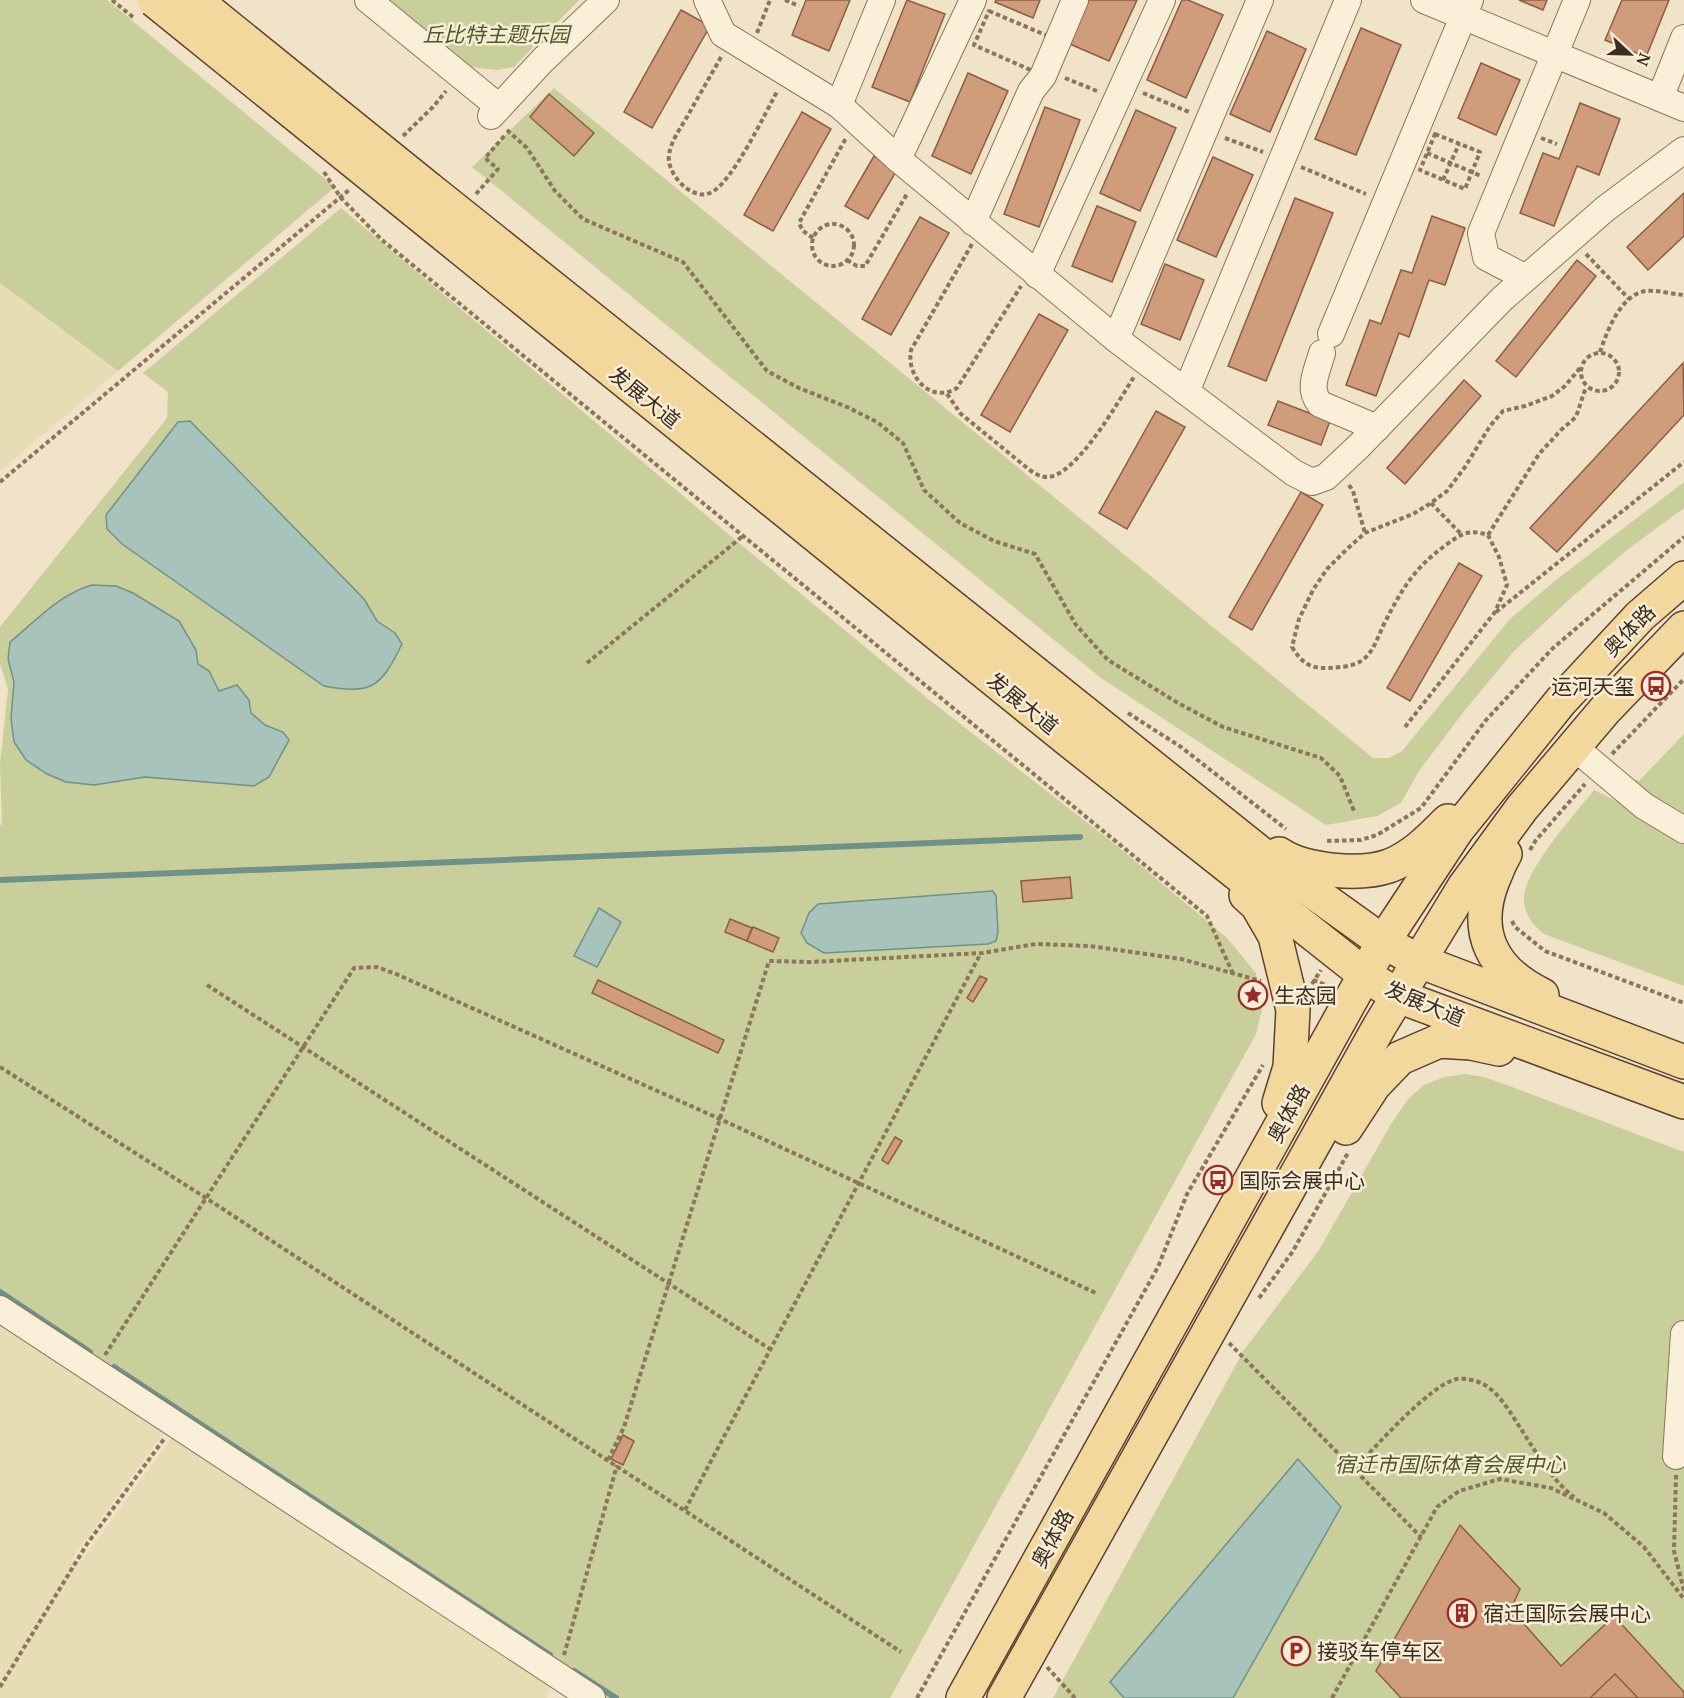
<svg xmlns="http://www.w3.org/2000/svg" width="1684" height="1698" font-family="'PT Serif','Noto Sans SC',serif">
  <style>
    .farmland { fill: #e6ddb4 }
    .green { fill: #c9cf9a }
    .water { fill: #a8c3bb; stroke: #6e9289; stroke-width: 1.5 }
    .lines { fill: none; stroke-linecap: round; stroke-linejoin: round }
    .stream { stroke: #6e9289; stroke-width: 6 }
    .building { fill: #cf9d7c; stroke: #8c5d40; stroke-width: 1.5 }
    .minor-casing { stroke: #8c755b; stroke-width: 28 }
    .major-casing { stroke: #5a432f; stroke-width: 36 }
    .path { stroke: #8c755b; stroke-width: 4; stroke-dasharray: 4.5 3; stroke-linecap: butt }
    .minor { stroke: #faf0da; stroke-width: 26 }
    .major { stroke: #f3d89e; stroke-width: 33 }
    .major-bridge-casing { stroke: #5a432f; stroke-width: 36; stroke-linecap: butt }
    .major-bridge { stroke: #f3d89e; stroke-width: 33 }
    .labels { text-anchor: middle; dominant-baseline: central; stroke-width: 5; stroke-linejoin: round; paint-order: stroke }
    .park-label { font-size: 21px; font-style: italic; fill: #4d5925; stroke: #f7edd6 }
    .street-label { font-size: 21px; fill: #3c2d1f; stroke: #f7edd6 }
    .poi-label { font-size: 21px; fill: #3c2d1f; stroke: #f7edd6; text-anchor: start }
  </style>
  <rect width="100%" height="100%" fill="#f0e3c7"/>
  <g class="farmland">
    <polygon points="0,283 118,371 0,471"/>
    <polygon points="0,1321 166,1429 72,1559 80,1563 175,1433 551,1682 547,1698 0,1698"/>
  </g>
  <g class="green">
    <polygon points="0,0 107,0 335,187 118,371 0,283"/>
    <polygon points="389,0 579,0 514,67 497,70 471,67"/>
    <polygon points="554,88 1373,758 1389,758 1402,751 1510,619 1556,580 1684,482 1684,508 1627,550 1573,596 1514,651 1465,710 1419,771 1401,803 1377,816 1326,825 1101,678 472,167"/>
    <polygon points="341,208 732,537 927,698 1116,845 1227,938 1256,973 1262,1010 1256,1034 890,1698 598,1698 0,1307 0,825 2,825 0,763 8,689 0,664 0,627 167,418 168,392 143,373"/>
    <path d="M1684,734V986L1544,934C1533,925 1524,914 1524,899C1524,870 1576,813 1594,790L1616,801L1636,779L1639,781Z"/>
    <polygon points="1465,1074 1484,1077 1512,1087 1684,1152 1684,1698 1053,1698 1244,1350 1319,1250 1391,1124 1408,1099 1424,1085 1444,1077"/>
  </g>
  <g class="water">
    <path d="M190,421L364,599L377,621L395,633L402,644C381,687 372,695 324,686L122,544L107,529L106,515L178,422Z"/>
    <path d="M92,585L116,586L133,593L179,621L196,650L198,664L209,671L219,691L237,685L249,700L251,713L265,725L283,732L289,740L269,777L254,786L145,777L94,785L66,782L47,774L26,760L14,742L11,718L14,682L8,659L10,642C36,621 58,595 92,585Z"/>
    <polygon points="993,891 996,896 998,932 996,941 988,944 824,953 807,943 801,933 809,913 818,904"/>
    <polygon points="599,908 621,922 597,967 574,956"/>
    <polygon points="1298,1459 1341,1507 1233,1698 1124,1698 1110,1682"/>
  </g>
  <g class="lines">
    <g class="stream">
      <polyline points="0,880 1080,837"/>
      <polyline points="0,1292 90,1352"/>
      <polyline points="114,1367 550,1655"/>
      <polyline points="574,1671 616,1698"/>
    </g>
  </g>
  <g class="building">
    <polygon points="806,0 850,0 829,51 792,35"/>
    <polygon points="907,0 945,14 910,102 872,87"/>
    <polygon points="996,0 1040,0 1033,18 995,2"/>
    <polygon points="1089,0 1137,0 1109,61 1070,44"/>
    <polygon points="1182,0 1188,0 1223,15 1186,98 1147,80"/>
    <polygon points="1519,0 1547,0 1543,10"/>
    <polygon points="1622,0 1669,0 1646,57 1605,40"/>
    <polygon points="681,10 710,26 652,128 624,112"/>
    <polygon points="1361,28 1401,45 1356,155 1315,139"/>
    <polygon points="1267,31 1306,49 1270,132 1230,114"/>
    <polygon points="1481,63 1520,80 1496,135 1458,118"/>
    <polygon points="968,73 1008,91 971,174 932,156"/>
    <polygon points="549,94 594,133 574,156 530,117"/>
    <polygon points="1580,103 1620,119 1599,175 1577,166 1554,226 1520,213 1543,153 1559,159"/>
    <polygon points="1045,107 1080,120 1039,227 1004,214"/>
    <polygon points="1136,110 1176,128 1140,211 1100,193"/>
    <polygon points="802,112 831,129 773,231 744,215"/>
    <polygon points="874,156 897,170 868,219 845,206"/>
    <polygon points="1213,157 1253,175 1216,257 1177,240"/>
    <polygon points="1684,193 1684,236 1648,270 1627,247"/>
    <polygon points="1295,198 1333,213 1266,381 1228,366"/>
    <polygon points="1097,206 1136,222 1112,282 1072,266"/>
    <polygon points="1432,216 1465,228 1445,285 1429,280 1409,337 1399,333 1376,396 1346,385 1370,320 1381,324 1401,270 1412,273"/>
    <polygon points="920,217 949,233 891,335 862,319"/>
    <polygon points="1577,260 1596,276 1516,377 1496,361"/>
    <polygon points="1165,264 1204,280 1180,340 1141,324"/>
    <polygon points="1039,314 1068,330 1010,432 981,415"/>
    <polygon points="1683,363 1684,415 1557,552 1530,528"/>
    <polygon points="1464,380 1481,396 1405,484 1387,468"/>
    <polygon points="1278,401 1330,421 1321,445 1268,425"/>
    <polygon points="1156,411 1185,427 1127,529 1099,513"/>
    <polygon points="1301,492 1323,505 1252,630 1229,617"/>
    <polygon points="1459,563 1482,576 1410,701 1387,688"/>
    <polygon points="1070,877 1072,898 1023,902 1021,881"/>
    <polygon points="730,919 752,928 747,941 725,932"/>
    <polygon points="753,927 779,938 773,952 747,941"/>
    <polygon points="980,976 987,979 973,1002 967,998"/>
    <polygon points="598,980 724,1040 718,1053 592,993"/>
    <polygon points="895,1137 902,1141 888,1164 882,1160"/>
    <polygon points="623,1435 634,1441 623,1465 611,1459"/>
    <polygon points="1460,1525 1520,1589 1511,1609 1561,1666 1614,1616 1684,1692 1684,1698 1401,1698 1376,1671"/>
    <polygon points="1615,1674 1638,1698 1590,1698"/>
  </g>
  <g class="lines">
    <g class="minor-casing">
      <g id="minor">
        <polyline points="368,0 499,107"/>
        <polyline points="707,0 723,34 839,105 898,159 1116,339 1294,473 1312,482 1326,477 1359,446 1502,299 1605,209 1684,150"/>
        <polyline points="1424,0 1684,108"/>
        <polyline points="1660,98 1684,38"/>
        <polyline points="839,105 882,0"/>
        <polyline points="491,116 543,60 606,0"/>
        <polyline points="898,159 973,0"/>
        <polyline points="973,222 1031,91 1043,76 1075,0"/>
        <polyline points="1037,275 1162,0"/>
        <polyline points="1526,278 1486,257 1481,233 1577,0"/>
        <polyline points="1331,334 1470,0"/>
        <polyline points="1116,339 1260,0"/>
        <path d="M1322,353C1317,372 1307,388 1320,404L1377,428"/>
        <polyline points="1186,392 1348,0"/>
        <polyline points="1574,747 1644,806 1684,830"/>
        <polyline points="0,1309 592,1698"/>
        <polyline points="1676,1456 1684,1334"/>
      </g>
    </g>
    <g class="major-casing">
      <g id="major">
        <polyline points="429,189 1270,861 1383,942 1419,961 1684,1062"/>
        <polyline points="415,211 1071,742 1365,975 1398,996 1684,1102"/>
        <path d="M1279,854C1304,871 1360,876 1389,866C1413,857 1431,838 1448,821"/>
        <path d="M1505,854C1500,862 1497,871 1493,880C1472,933 1493,971 1542,995"/>
        <polyline points="1246,895 1257,905 1275,936 1293,1010 1290,1067 1279,1103"/>
        <polyline points="1346,1128 1374,1085 1400,1058 1439,1041 1471,1043 1499,1049"/>
        <polyline points="963,1698 1383,942 1457,830 1561,701 1640,616 1684,578"/>
        <polyline points="1004,1698 1379,1027 1464,887 1522,808 1605,710 1684,628"/>
      </g>
    </g>
    <g class="path">
      <polyline points="112,0 134,18"/>
      <polyline points="785,0 799,6"/>
      <polygon points="989,11 1048,36 1033,71 974,45"/>
      <polyline points="757,33 770,0"/>
      <path d="M721,57C710,77 698,97 687,117C680,129 671,141 669,155C666,173 691,201 710,193C732,184 765,113 778,90"/>
      <polyline points="1065,78 1097,91"/>
      <polyline points="1143,93 1189,112"/>
      <polyline points="507,130 527,148 555,191 583,219 683,262 767,371 799,388 847,407 877,422 903,443 924,490 960,523 994,541 1035,554 1076,625 1108,660 1178,703 1223,727 1321,758 1340,776 1354,811"/>
      <polygon points="1435,134 1480,152 1465,189 1420,170"/>
      <polyline points="403,136 433,107 446,91"/>
      <polyline points="1225,138 1263,152"/>
      <polyline points="1541,138 1557,144"/>
      <polyline points="1427,153 1481,176"/>
      <polyline points="1301,167 1366,194"/>
      <polyline points="324,172 341,198 382,240 1207,916 1233,974"/>
      <polyline points="1443,180 1459,144"/>
      <polyline points="476,194 498,169 485,158 506,134"/>
      <circle cx="833" cy="245" r="21"/>
      <polyline points="813,238 803,231 799,223 846,138"/>
      <path d="M972,244L911,350C906,377 931,404 957,388L1021,286"/>
      <polyline points="1586,254 1629,299"/>
      <polyline points="847,260 857,266 865,266 907,194"/>
      <path d="M1600,352C1607,331 1621,294 1646,291C1658,290 1672,294 1684,295"/>
      <circle cx="1600" cy="372" r="19"/>
      <path d="M947,394L961,414L1026,467C1032,472 1039,477 1047,477C1076,477 1119,400 1134,377"/>
      <polyline points="0,482 349,190"/>
      <polyline points="1349,485 1353,491 1365,533"/>
      <polyline points="1431,503 1461,534"/>
      <polyline points="1488,535 1539,454 1561,430 1576,417 1586,387"/>
      <polyline points="1496,612 1684,462"/>
      <polyline points="587,663 743,536"/>
      <polyline points="1128,713 1181,747 1286,829"/>
      <path d="M1405,727L1495,612L1507,585L1499,557L1488,535C1469,529 1462,533 1446,545C1414,568 1402,589 1384,624C1378,636 1375,649 1364,659C1354,667 1340,667 1328,668C1310,669 1301,662 1292,647L1299,619L1313,590L1327,569L1347,549L1365,533L1413,514L1431,503L1447,491L1465,467L1490,426L1503,411L1525,406L1552,396L1565,386L1580,368"/>
      <polyline points="1612,754 1684,679"/>
      <polyline points="1327,841 1361,840 1377,835 1421,808 1486,720 1553,648 1684,537"/>
      <polyline points="1530,850 1536,840 1585,784"/>
      <polyline points="1512,921 1515,927 1545,951 1684,1003"/>
      <polyline points="1313,980 1331,987"/>
      <polyline points="1312,984 1321,970"/>
      <polyline points="207,985 770,1349"/>
      <polyline points="0,1067 206,1198 901,1652"/>
      <polyline points="1259,1298 1293,1251 1349,1151"/>
      <polyline points="1229,1343 1421,1537"/>
      <polyline points="105,1355 354,968 377,967 396,974 720,1119 1098,1294"/>
      <polyline points="608,1460 624,1427 769,961 811,962 982,953 1036,944 1090,946 1181,959 1261,981"/>
      <path d="M1354,1469C1376,1447 1429,1385 1457,1379C1465,1378 1475,1380 1483,1384C1500,1393 1511,1414 1521,1429C1537,1454 1551,1479 1574,1497"/>
      <polyline points="1676,1475 1674,1551 1684,1591"/>
      <polyline points="685,1510 981,953"/>
      <polyline points="564,1655 617,1465"/>
      <polyline points="1047,1667 1075,1698"/>
      <polyline points="0,1687 87,1544 164,1439"/>
      <polyline points="917,1698 1158,1267 1187,1194 1263,1065"/>
      <polyline points="1332,1698 1437,1507 1459,1491 1500,1479 1551,1488 1604,1513 1644,1547 1684,1599"/>
    </g>
    <use href="#minor" class="minor"/>
    <use href="#major" class="major"/>
    <g class="major-bridge-casing">
      <g id="major-bridge">
        <polyline points="154,0 415,211"/>
        <polyline points="195,0 429,189"/>
      </g>
    </g>
    <use href="#major-bridge" class="major-bridge"/>
  </g>
  <defs>
    <g id="bus-ring" transform="scale(1.5)"><circle r="9.5" fill="#f7edd6" stroke="#9d292b" stroke-width="1.5"/><path d="M-5-6H5V4H4V6H2V4H-2V6H-4V4H-5ZM-3.5-4V0h7V-4ZM-3.5 1.2v1.5H-2V1.2ZM2 1.2v1.5H3.5V1.2Z" fill="#9d292b"/></g>
    <g id="sight-ring" transform="scale(1.5)"><circle r="9.5" fill="#f7edd6" stroke="#9d292b" stroke-width="1.5"/><path d="M0-6L1.8-2.2L6-1.7L2.9 1.2L3.7 5.4L0 3.3L-3.7 5.4L-2.9 1.2L-6-1.7L-1.8-2.2Z" fill="#9d292b"/></g>
    <g id="building-ring" transform="scale(1.5)"><circle r="9.5" fill="#f7edd6" stroke="#9d292b" stroke-width="1.5"/><path d="M-4-6H4V6H1V3H-1V6H-4ZM-2.5-4.3h1.7v1.8h-1.7ZM.8-4.3h1.7v1.8H.8ZM-2.5-1h1.7V.8h-1.7ZM.8-1h1.7V.8H.8Z" fill="#9d292b"/></g>
    <g id="parking-ring" transform="scale(1.5)"><circle r="9.5" fill="#f7edd6" stroke="#9d292b" stroke-width="1.5"/><path d="M-3.5-5.5H1a3.5 3.5 0 0 1 0 7H-1V5.5H-3.5ZM-1-3.4V-.6H.8a1.4 1.4 0 0 0 0-2.8Z" fill="#9d292b"/></g>
  </defs>
  <g fill-rule="evenodd">
    <use href="#bus-ring" x="1656" y="686"/>
    <use href="#sight-ring" x="1253" y="995"/>
    <use href="#bus-ring" x="1218" y="1180"/>
    <use href="#building-ring" x="1462" y="1613"/>
    <use href="#parking-ring" x="1296" y="1651"/>
  </g>
  <g class="labels">
    <g class="park-label">
      <text x="496" y="34">丘比特主题乐园</text>
      <text x="1450" y="1464">宿迁市国际体育会展中心</text>
    </g>
    <g class="street-label">
      <text transform="translate(645 397) rotate(39)">发展大道</text>
      <text transform="translate(1629 630) rotate(-45)">奥体路</text>
      <text transform="translate(1023 703) rotate(39)">发展大道</text>
      <text transform="translate(1425 1003) rotate(23)">发展大道</text>
      <text transform="translate(1288 1113) rotate(-61)">奥体路</text>
      <text transform="translate(1052 1538) rotate(-61)">奥体路</text>
    </g>
    <g class="poi-label">
      <text x="1635" y="686" text-anchor="end">运河天玺</text>
      <text x="1274" y="995">生态园</text>
      <text x="1239" y="1180">国际会展中心</text>
      <text x="1483" y="1613">宿迁国际会展中心</text>
      <text x="1317" y="1651">接驳车停车区</text>
    </g>
  </g>
  <g transform="translate(1630 54) rotate(112)" stroke="#f7edd6" stroke-width="4.5" paint-order="stroke">
  <path d="M0-4.5L10 22L0 15L-10 22Z" fill="#3c2d1f"/>
  <text y="-9" font-size="16" font-weight="bold" text-anchor="middle" fill="#3c2d1f">N</text>
  </g>
</svg>
